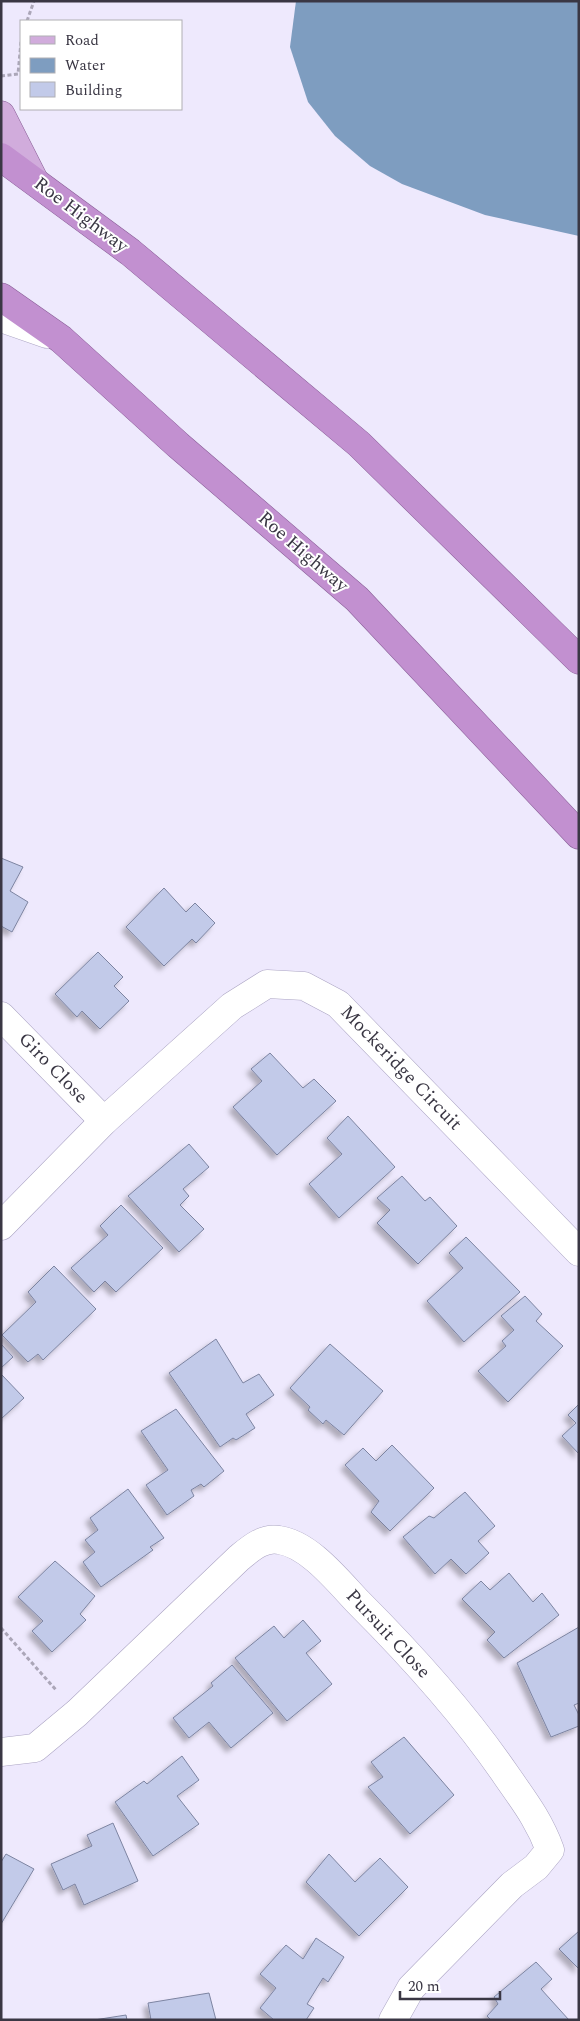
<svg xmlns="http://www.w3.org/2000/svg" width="580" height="2021" font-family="Spectral,serif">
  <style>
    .water { fill: #7e9dc0 }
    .building { fill: #c2cae9; stroke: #7d84a1; filter: url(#shadow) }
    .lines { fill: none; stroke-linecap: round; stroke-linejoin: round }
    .minor-casing { stroke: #aba4c3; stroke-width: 29 }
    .secondary-casing { stroke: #aba4c3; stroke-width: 29 }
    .primary-casing { stroke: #895f97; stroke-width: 29 }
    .trunk-casing { stroke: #895f97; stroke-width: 29 }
    .path { stroke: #aba6b8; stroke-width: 3; stroke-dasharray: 4 2.5; stroke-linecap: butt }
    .minor { stroke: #fff; stroke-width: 28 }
    .secondary { stroke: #fff; stroke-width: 28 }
    .primary { stroke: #d1acdc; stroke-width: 28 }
    .trunk { stroke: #c290d0; stroke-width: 28 }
    .labels { text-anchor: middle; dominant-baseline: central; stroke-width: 4; stroke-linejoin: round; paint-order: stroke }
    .street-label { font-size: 19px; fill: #3a3744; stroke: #fff }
  </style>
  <defs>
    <filter id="shadow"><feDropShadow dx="-4.5" dy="4.5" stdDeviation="2.5" flood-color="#0004"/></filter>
  </defs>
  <rect width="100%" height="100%" fill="#eee9fd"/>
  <polygon class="water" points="296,1 579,1 579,236 485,215 402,184 370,166 335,136 308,102 290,47"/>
  <g class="building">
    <polygon points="1,858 23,867 10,891 28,902 12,932 1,926"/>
    <polygon points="164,888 186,912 195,903 215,923 196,943 192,939 164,966 126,927"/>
    <polygon points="98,952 123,977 114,986 129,1001 100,1029 82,1011 77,1017 55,994"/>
    <polygon points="270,1053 303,1088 314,1079 336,1101 277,1155 233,1107 262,1081 251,1069"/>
    <polygon points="348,1116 395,1167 339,1218 309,1184 342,1154 327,1138"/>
    <polygon points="189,1144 209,1167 183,1189 189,1196 180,1205 204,1229 179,1252 128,1196"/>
    <polygon points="402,1176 425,1201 430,1197 457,1226 418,1264 377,1223 390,1210 377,1198"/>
    <polygon points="121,1205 163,1248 116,1292 105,1281 94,1292 71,1268 108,1235 100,1226"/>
    <polygon points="466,1237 520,1292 464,1342 427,1301 463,1268 449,1253"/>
    <polygon points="54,1266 96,1309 43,1360 38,1354 28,1362 2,1335 36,1302 28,1292"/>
    <polygon points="525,1296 542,1314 536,1321 563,1346 508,1402 478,1371 506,1346 502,1341 514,1330 501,1316"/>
    <polygon points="216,1339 243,1383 259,1374 274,1395 246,1414 255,1428 236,1440 233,1438 220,1447 169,1373"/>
    <polygon points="1,1344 13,1357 1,1368"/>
    <polygon points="330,1344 383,1391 344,1435 326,1420 323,1424 308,1410 310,1407 290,1388"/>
    <polygon points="1,1374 24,1398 1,1419"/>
    <polygon points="579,1404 579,1454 562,1436 576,1423 568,1415"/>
    <polygon points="176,1409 224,1471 204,1487 201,1484 191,1490 194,1496 167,1515 146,1485 168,1470 141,1431"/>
    <polygon points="392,1445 434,1488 390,1531 371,1512 379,1501 345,1465 363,1448 376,1461"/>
    <polygon points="128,1489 164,1538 150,1547 153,1550 101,1587 83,1562 95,1552 85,1540 98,1530 90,1518"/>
    <polygon points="465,1492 495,1526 478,1541 489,1553 466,1574 451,1559 435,1574 403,1537 429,1516 434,1518"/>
    <polygon points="55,1561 95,1596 80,1614 86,1620 52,1652 32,1631 43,1621 18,1597"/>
    <polygon points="509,1573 533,1602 542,1593 559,1615 504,1658 487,1640 495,1632 462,1599 481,1581 490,1590"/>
    <polygon points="303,1620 321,1641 306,1653 332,1684 287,1721 235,1658 274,1626 284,1638"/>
    <polygon points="579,1627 579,1703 574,1705 579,1715 579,1726 551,1737 517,1663"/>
    <polygon points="232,1665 273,1713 231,1748 209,1722 189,1738 173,1718 213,1686 211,1683"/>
    <polygon points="404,1737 454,1795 410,1834 368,1787 383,1777 371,1762"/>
    <polygon points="182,1756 199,1780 177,1796 199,1824 153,1856 115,1802 144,1781 147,1784"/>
    <polygon points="113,1823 138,1881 84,1905 75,1884 63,1890 51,1864 92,1846 87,1835"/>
    <polygon points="6,1854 34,1869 1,1924 1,1862"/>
    <polygon points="329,1854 355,1882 380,1858 408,1887 359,1936 306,1882"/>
    <polygon points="579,1931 579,1969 559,1949"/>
    <polygon points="316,1938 344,1957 328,1982 323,1978 307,2004 314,2008 306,2020 274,2020 260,2008 276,1988 260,1974 286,1945 303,1959"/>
    <polygon points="536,1962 552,1979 541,1989 569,2020 491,2020 487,2016 498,2004 494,1997"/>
    <polygon points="209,1993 216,2020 151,2020 148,2003"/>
    <polygon points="126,2015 127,2020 94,2020"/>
  </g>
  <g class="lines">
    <g class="minor-casing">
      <g id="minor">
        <polyline points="1,1016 104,1121"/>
        <polyline points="1,1226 104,1121 232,1006 267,984 304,986 338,1004 579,1252"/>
        <path d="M1,1752L35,1748L77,1713L239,1558C250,1549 263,1537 279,1540C309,1544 338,1581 358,1602C412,1656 463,1712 506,1775C524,1801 539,1820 550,1850L536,1867L512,1885L411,1988L393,2020"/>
      </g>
    </g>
    <g class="secondary-casing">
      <polyline id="secondary" points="1,318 47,334"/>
    </g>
    <g class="primary-casing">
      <polyline id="primary" points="1,115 34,180"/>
    </g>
    <g class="trunk-casing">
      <g id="trunk">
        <polyline points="1,157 130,252 359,444 579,660"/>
        <polyline points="1,297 61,339 178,445 357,599 579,835"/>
      </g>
    </g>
    <g class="path">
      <polyline points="27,21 34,1"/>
      <polyline points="1,76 18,74 21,42"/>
      <polyline points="1,1628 56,1690"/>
    </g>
    <use href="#minor" class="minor"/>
    <use href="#secondary" class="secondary"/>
    <use href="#primary" class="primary"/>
    <use href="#trunk" class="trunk"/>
  </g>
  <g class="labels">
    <g class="street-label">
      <text transform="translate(81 215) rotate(37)">Roe Highway</text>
      <text transform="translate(303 552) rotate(41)">Roe Highway</text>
      <text transform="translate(53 1068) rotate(46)">Giro Close</text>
      <text transform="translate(401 1068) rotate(46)">Mockeridge Circuit</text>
      <text transform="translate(388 1634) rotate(47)">Pursuit Close</text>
    </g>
  </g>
  <rect width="580" height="2021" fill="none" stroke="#3a3744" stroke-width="5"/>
  <rect x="20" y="20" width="162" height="90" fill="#ffffff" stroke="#b0afb4"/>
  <rect x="30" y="36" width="25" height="8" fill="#d1acdc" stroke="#b0afb4"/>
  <text x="65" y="45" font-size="15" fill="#3a3744">Road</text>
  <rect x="30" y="58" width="25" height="15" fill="#7e9dc0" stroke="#b0afb4"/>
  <text x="65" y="70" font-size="15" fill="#3a3744">Water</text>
  <rect x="30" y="82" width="25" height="15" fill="#c2cae9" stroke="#b0afb4"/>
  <text x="65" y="95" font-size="15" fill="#3a3744">Building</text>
  <path d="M400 1991v8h100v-8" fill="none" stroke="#3a3744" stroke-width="2.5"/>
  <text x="408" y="1991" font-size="15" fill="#3a3744" stroke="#ffffff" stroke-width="4" paint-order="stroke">20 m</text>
</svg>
